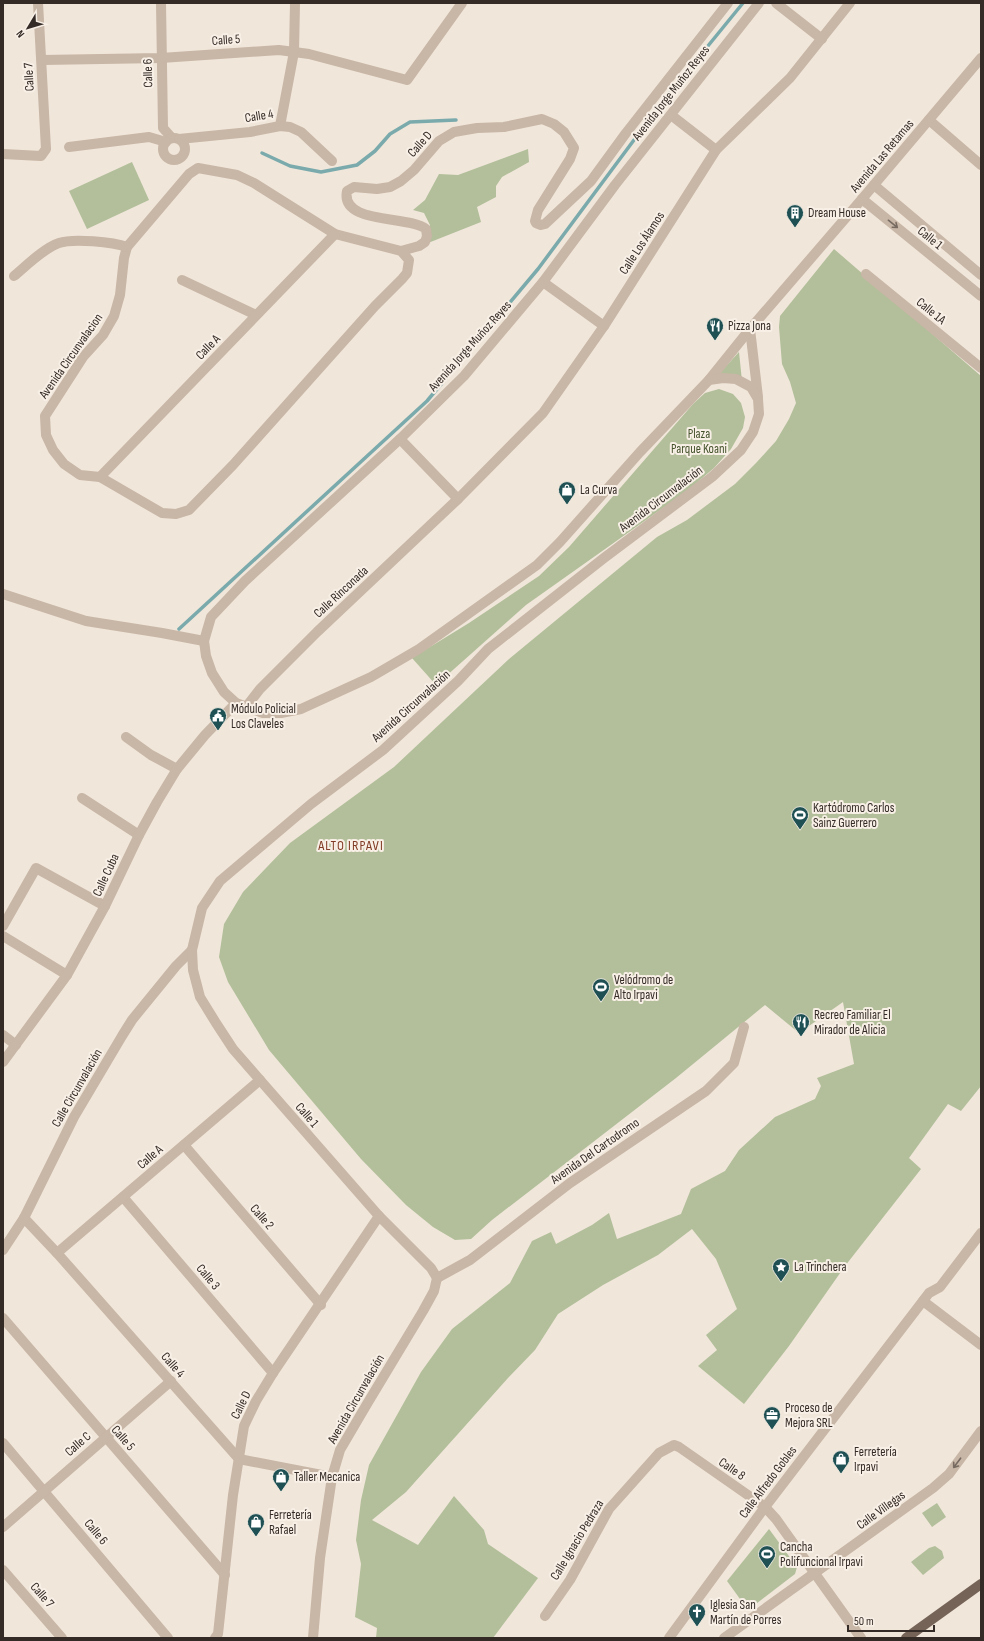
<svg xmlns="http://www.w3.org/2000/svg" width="984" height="1641" font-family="'Sofia Sans Condensed',sans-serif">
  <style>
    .green { fill: #b2bf9a }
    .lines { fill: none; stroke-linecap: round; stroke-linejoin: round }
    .stream { stroke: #7aaaac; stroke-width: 3.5 }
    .minor { stroke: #c8b6a6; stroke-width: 10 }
    .major { stroke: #766358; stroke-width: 10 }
    .oneway { stroke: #776a60 }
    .labels { text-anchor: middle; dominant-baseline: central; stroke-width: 4; stroke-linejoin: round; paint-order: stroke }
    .street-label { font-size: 13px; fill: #342b27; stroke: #f8f0e6 }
    .poi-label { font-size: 13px; fill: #342b27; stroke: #f8f0e6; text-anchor: start }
    .park-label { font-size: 13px; fill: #43522b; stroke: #f8f0e6 }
    .neighbourhood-label { font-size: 14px; letter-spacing: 1px; fill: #813a23; stroke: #f8f0e6 }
  </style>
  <rect width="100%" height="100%" fill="#f0e6da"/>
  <g class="green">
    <polygon points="528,149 529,162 502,177 496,186 496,197 477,207 481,222 428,243 430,225 424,213 413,210 425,200 439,174 458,175"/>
    <polygon points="132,162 149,200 87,229 69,191"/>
    <polygon points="834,249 981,376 981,1086 961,1111 948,1104 909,1158 921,1169 845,1266 789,1346 744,1404 698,1366 717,1350 706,1335 737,1309 716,1259 692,1229 658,1255 603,1285 558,1314 535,1350 508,1378 406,1492 372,1520 418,1545 454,1496 484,1530 488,1544 538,1578 493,1638 376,1638 377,1628 355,1617 361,1564 356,1540 361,1500 369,1465 421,1372 452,1329 510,1283 532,1241 551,1232 556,1244 592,1225 609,1213 617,1239 681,1214 691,1189 725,1171 739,1150 775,1117 815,1099 821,1086 817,1078 854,1064 843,1002 799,1033 765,1005 676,1078 492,1220 471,1239 455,1240 433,1227 406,1205 361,1159 269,1050 228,982 219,957 224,924 243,892 290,843 394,767 509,659 657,537 687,520 735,484 756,463 776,441 789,419 796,403 790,382 782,364 779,327 780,316"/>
    <polygon points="739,352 742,381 718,375"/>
    <polygon points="719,389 733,394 741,403 745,417 743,428 731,449 714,468 687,491 526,605 436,685 412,658 469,623 539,576 569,547 693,404 705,393"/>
    <polygon points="937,1503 946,1517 932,1527 922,1513"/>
    <polygon points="769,1529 797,1567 795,1574 748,1610 727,1581"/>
    <polygon points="935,1546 942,1551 944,1558 923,1575 911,1562 929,1548"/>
  </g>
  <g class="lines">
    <g class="stream">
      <polyline points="262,153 290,166 321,172 357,165 375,151 390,134 410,122 456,120"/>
      <polyline points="179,629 427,401 538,269 663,101 743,3"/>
    </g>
    <g class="minor">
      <polyline points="161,3 163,128 172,138"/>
      <polyline points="776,3 822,39"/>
      <polyline points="42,60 161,58 279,50 309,54 407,80 462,3"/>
      <polyline points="671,115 716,150"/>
      <polyline points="929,120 981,165"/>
      <polyline points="280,126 294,52 295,3"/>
      <circle cx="174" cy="149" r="11"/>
      <polyline points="179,139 250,132 280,126 290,127 301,132 332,161"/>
      <polyline points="69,147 149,137 166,142"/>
      <polyline points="3,154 41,156 46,149 38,3"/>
      <polyline points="874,185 981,275"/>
      <polyline points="862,199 981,296"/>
      <path d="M401,251L409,260L407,273L402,279L375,306L233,465L189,510L176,514L162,513L100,477L80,475L64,464L53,450L46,435L45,416L83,357L103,335L114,316L120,295L124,258L127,247L189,174L198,168L237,175L254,183L335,234L401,251L419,246L425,242L427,236L426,229C410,215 340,225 347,191L354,187L377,189L390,187L401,181L414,170L439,141L454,132L477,128L504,127L542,119L554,124L564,132L574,148L570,159L538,210L535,221L536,223L541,225L545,224L591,181L626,133L728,3"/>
      <polyline points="866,274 981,368"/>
      <path d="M14,276C26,266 44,248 59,243C73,238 113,242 127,247"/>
      <polyline points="182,280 256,315"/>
      <polyline points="543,282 604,326"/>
      <polyline points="750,329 758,397"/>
      <polyline points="709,380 750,329 862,199 981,58"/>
      <polyline points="400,439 458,499"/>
      <polyline points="100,477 335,234"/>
      <polyline points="3,594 86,621 162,633 204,641"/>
      <polyline points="246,707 260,689 317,632 458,499 543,413 604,326 716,150 790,78 850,3"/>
      <polyline points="126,737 151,755 177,769"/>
      <polyline points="82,798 139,835"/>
      <polyline points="3,926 36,868 105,906"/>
      <polyline points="3,936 67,975"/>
      <polyline points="3,1035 16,1045"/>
      <polyline points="3,1062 67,975 105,906 139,835 157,802 177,769 205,735 236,703"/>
      <polyline points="184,1145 321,1305"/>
      <polyline points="123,1197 273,1373"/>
      <polyline points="24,1218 57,1253 239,1459 332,1477"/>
      <polyline points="3,1250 24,1218 74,1117 122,1036 132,1020 176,966 192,950"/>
      <polyline points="57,1253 260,1080"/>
      <polyline points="437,1278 431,1268 379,1216 260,1080 233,1049 216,1023 200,997 193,970 192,950 202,908 220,881 311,804 383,750 458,681 488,649 604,558 712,477 741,450 753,432 759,414 758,399 751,387 736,379 723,378 709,380 640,452 560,542 537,565 419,649 371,677 301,709 281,713 263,713 236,703 224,692 212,673 206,656 204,641 211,617 245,581 400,439 464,376 543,282 615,185 759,3"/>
      <polyline points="437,1278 470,1260 570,1183 706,1091 734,1063 744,1027"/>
      <polyline points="923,1301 981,1345"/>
      <polyline points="3,1318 225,1575"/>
      <polyline points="3,1443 168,1638"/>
      <polyline points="3,1527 171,1381"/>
      <polyline points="3,1570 62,1638"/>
      <polyline points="545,1616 570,1580 609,1509 659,1453 674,1445 679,1447 765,1507 776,1519 861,1638"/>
      <polyline points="215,1638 218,1634 233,1495 244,1426 256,1401 273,1373 379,1216"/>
      <polyline points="313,1638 320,1558 332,1477 340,1450 367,1404 423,1311 434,1291 437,1278"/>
      <polyline points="669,1638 765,1507 929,1293 940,1287 981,1233"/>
      <polyline points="724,1638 933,1488 949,1474 981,1431"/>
    </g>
    <polyline class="major" points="906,1638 981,1584"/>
  </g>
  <defs><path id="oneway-shaft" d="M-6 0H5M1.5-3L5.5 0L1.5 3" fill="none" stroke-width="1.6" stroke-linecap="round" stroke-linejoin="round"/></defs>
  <g class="oneway">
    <use href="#oneway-shaft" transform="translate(893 224) rotate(39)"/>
    <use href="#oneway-shaft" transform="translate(957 1463) rotate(127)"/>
  </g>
  <defs>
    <g id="building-pin" transform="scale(0.9)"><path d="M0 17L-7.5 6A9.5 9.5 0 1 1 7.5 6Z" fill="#1e5054" stroke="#f8f0e6"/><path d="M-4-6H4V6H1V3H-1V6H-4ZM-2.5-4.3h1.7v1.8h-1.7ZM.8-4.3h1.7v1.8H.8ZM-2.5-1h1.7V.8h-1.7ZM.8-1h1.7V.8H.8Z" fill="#fff"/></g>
    <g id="restaurant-pin" transform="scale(0.9)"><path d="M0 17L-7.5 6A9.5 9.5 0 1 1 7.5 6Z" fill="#1e5054" stroke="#f8f0e6"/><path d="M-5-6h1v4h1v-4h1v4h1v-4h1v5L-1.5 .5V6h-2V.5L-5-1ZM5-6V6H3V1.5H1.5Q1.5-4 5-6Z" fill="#fff"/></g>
    <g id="shop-pin" transform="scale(0.9)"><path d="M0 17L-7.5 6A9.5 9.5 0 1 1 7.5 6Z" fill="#1e5054" stroke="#f8f0e6"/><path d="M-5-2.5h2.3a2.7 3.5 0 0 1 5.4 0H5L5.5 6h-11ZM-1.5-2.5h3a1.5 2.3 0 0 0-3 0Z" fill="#fff"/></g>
    <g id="civic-pin" transform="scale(0.9)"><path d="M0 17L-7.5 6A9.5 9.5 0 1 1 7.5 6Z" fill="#1e5054" stroke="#f8f0e6"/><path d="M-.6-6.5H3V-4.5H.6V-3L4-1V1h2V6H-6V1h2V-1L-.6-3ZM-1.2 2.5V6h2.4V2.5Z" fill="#fff"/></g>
    <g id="stadium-pin" transform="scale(0.9)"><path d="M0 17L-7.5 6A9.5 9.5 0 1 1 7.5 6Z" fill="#1e5054" stroke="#f8f0e6"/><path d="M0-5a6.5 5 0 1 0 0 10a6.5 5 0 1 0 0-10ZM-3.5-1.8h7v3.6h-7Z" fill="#fff"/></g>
    <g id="sight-pin" transform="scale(0.9)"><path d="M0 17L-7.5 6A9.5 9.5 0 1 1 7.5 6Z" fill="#1e5054" stroke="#f8f0e6"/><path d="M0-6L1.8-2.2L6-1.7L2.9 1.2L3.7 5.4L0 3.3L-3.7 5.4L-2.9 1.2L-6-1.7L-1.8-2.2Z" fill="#fff"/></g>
    <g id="office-pin" transform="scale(0.9)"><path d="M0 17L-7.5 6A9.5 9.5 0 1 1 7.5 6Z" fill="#1e5054" stroke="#f8f0e6"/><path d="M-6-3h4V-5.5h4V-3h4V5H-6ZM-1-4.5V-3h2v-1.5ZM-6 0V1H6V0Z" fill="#fff"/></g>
    <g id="church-pin" transform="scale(0.9)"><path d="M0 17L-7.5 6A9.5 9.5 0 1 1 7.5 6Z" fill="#1e5054" stroke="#f8f0e6"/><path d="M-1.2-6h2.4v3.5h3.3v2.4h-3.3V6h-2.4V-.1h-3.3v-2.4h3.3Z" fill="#fff"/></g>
  </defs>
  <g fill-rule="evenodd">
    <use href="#building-pin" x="795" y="213"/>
    <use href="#restaurant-pin" x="715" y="326"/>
    <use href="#shop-pin" x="567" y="490"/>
    <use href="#civic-pin" x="218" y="716"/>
    <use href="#stadium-pin" x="800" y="815"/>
    <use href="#stadium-pin" x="601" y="987"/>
    <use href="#restaurant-pin" x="801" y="1022"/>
    <use href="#sight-pin" x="781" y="1267"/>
    <use href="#office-pin" x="772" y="1415"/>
    <use href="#shop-pin" x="841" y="1459"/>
    <use href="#shop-pin" x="281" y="1477"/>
    <use href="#shop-pin" x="256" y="1522"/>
    <use href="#stadium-pin" x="767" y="1554"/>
    <use href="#church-pin" x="697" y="1612"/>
  </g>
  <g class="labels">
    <g class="street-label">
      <text transform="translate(226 40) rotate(-4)">Calle 5</text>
      <text transform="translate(148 73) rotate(-91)">Calle 6</text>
      <text transform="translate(29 77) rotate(-93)">Calle 7</text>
      <text transform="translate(671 93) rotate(-52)">Avenida Jorge Muñoz Reyes</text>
      <text transform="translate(259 116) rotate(-9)">Calle 4</text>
      <text transform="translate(420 144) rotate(-48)">Calle D</text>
      <text transform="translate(882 156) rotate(-50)">Avenida Las Retamas</text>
      <text transform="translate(930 238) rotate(39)">Calle 1</text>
      <text transform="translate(642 243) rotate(-57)">Calle Los Álamos</text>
      <text transform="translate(931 311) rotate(39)">Calle 1A</text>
      <text transform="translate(470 346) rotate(-48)">Avenida Jorge Muñoz Reyes</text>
      <text transform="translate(208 347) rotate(-46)">Calle A</text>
      <text transform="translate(71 356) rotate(-55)">Avenida Circunvalacion</text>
      <text transform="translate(661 499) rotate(-37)">Avenida Circunvalación</text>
      <text transform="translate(341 592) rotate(-43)">Calle Rinconada</text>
      <text transform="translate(411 706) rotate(-42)">Avenida Circunvalación</text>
      <text transform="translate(106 875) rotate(-65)">Calle Cuba</text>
      <text transform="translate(77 1088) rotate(-60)">Calle Circunvalación</text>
      <text transform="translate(307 1115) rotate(49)">Calle 1</text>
      <text transform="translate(595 1151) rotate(-35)">Avenida Del Cartodromo</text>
      <text transform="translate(150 1157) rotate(-41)">Calle A</text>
      <text transform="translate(262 1217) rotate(49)">Calle 2</text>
      <text transform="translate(208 1277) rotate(50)">Calle 3</text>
      <text transform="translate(173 1365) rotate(49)">Calle 4</text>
      <text transform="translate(356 1399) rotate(-60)">Avenida Circunvalación</text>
      <text transform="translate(241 1405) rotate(-64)">Calle D</text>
      <text transform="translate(123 1438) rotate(49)">Calle 5</text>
      <text transform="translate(78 1444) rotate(-41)">Calle C</text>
      <text transform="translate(732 1469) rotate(35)">Calle 8</text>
      <text transform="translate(768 1482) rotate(-53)">Calle Alfredo Gobles</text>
      <text transform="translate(881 1510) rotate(-36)">Calle Villegas</text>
      <text transform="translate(96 1532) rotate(50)">Calle 6</text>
      <text transform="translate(577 1540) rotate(-59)">Calle Ignacio Pedraza</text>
      <text transform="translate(42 1595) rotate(49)">Calle 7</text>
    </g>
    <g class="poi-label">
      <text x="808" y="213">Dream House</text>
      <text x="728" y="326">Pizza Jona</text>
      <text x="580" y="490">La Curva</text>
      <text x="231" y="709">Módulo Policial<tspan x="231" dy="15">Los Claveles</tspan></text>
      <text x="813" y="808">Kartódromo Carlos<tspan x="813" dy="15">Sainz Guerrero</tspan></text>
      <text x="614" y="980">Velódromo de<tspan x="614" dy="15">Alto Irpavi</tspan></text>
      <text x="814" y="1015">Recreo Familiar El<tspan x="814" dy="15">Mirador de Alicia</tspan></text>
      <text x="794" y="1267">La Trinchera</text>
      <text x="785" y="1408">Proceso de<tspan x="785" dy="15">Mejora SRL</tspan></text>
      <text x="854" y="1452">Ferretería<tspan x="854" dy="15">Irpavi</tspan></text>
      <text x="294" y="1477">Taller Mecanica</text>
      <text x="269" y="1515">Ferretería<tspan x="269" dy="15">Rafael</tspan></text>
      <text x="780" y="1547">Cancha<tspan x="780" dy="15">Polifuncional Irpavi</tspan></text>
      <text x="710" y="1605">Iglesia San<tspan x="710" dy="15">Martín de Porres</tspan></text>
    </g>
    <g class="park-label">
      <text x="699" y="434">Plaza<tspan x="699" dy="15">Parque Koani</tspan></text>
    </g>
    <g class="neighbourhood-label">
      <text x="351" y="845">ALTO IRPAVI</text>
    </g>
  </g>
  <rect width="984" height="1641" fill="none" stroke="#342b27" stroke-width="8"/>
  <g transform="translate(28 28) rotate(232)" stroke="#f8f0e6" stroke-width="3" paint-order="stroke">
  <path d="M0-3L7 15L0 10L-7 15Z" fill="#342b27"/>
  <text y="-6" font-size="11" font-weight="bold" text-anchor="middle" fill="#342b27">N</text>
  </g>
  <path d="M848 1625v6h86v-6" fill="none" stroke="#342b27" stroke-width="2"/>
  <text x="854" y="1625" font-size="12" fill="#342b27" stroke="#f8f0e6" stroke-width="3" paint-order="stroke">50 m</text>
</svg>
